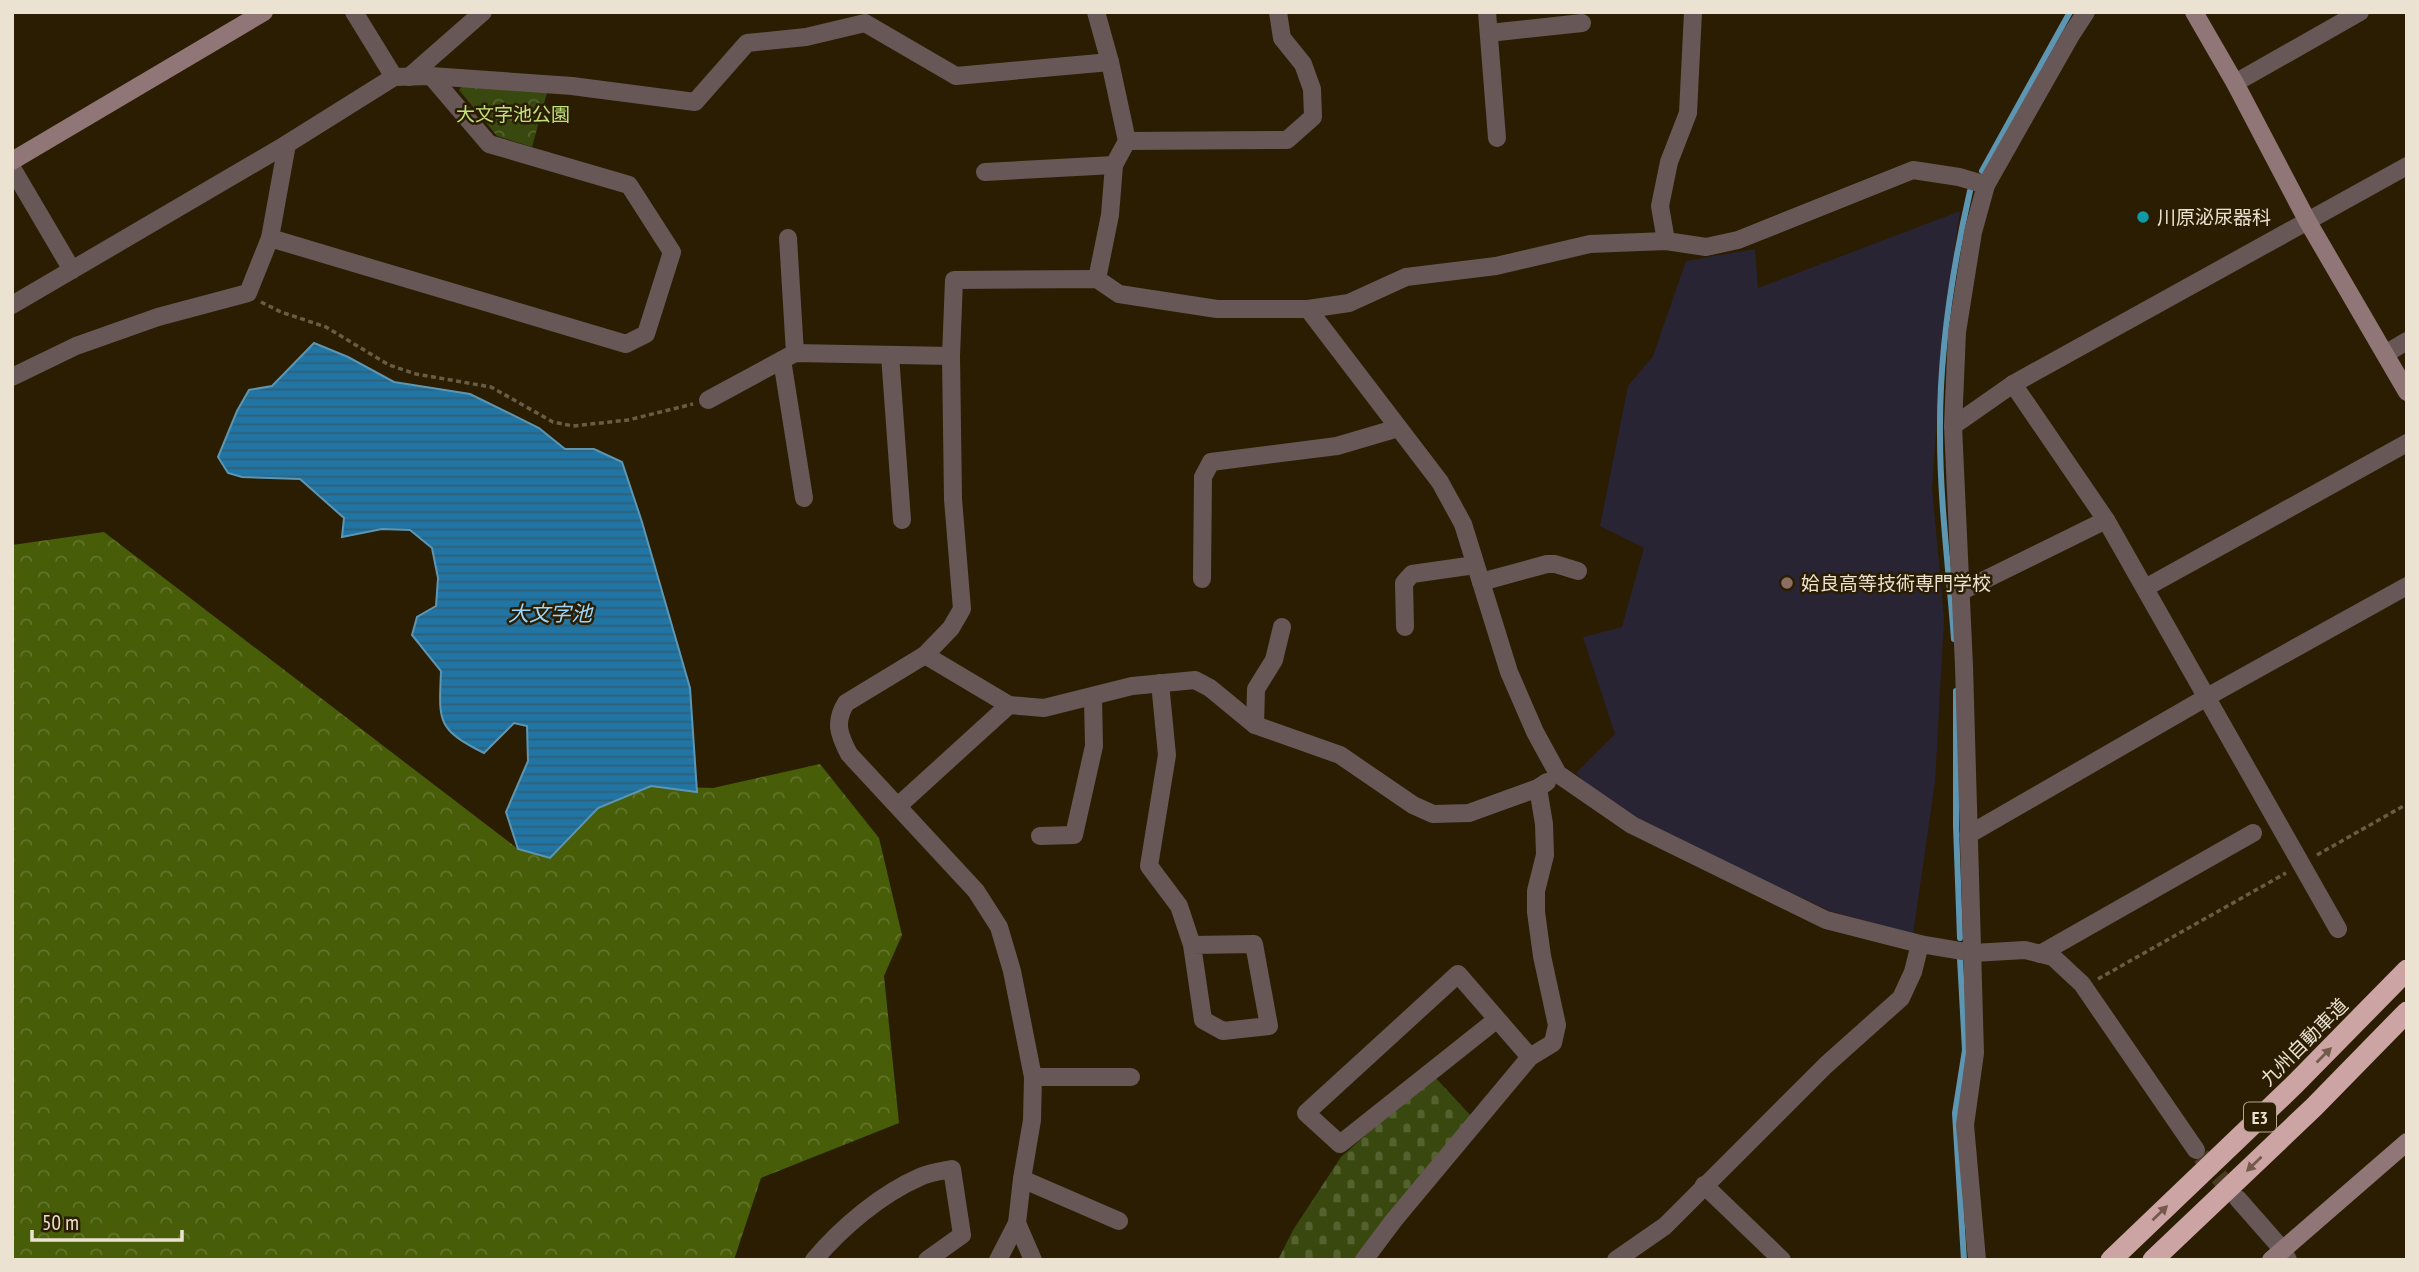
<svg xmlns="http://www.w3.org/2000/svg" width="2419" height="1272" font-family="'PT Sans Narrow','Noto Sans JP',sans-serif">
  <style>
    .education { fill: #292434 }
    .forest { fill: url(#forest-crowns) }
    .cemetery { fill: url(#cemetery-stones) }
    .park { fill: url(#park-crowns) }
    .water { fill: url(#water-rules); stroke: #5d96b2; stroke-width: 2 }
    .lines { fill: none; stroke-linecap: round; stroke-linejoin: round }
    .stream { stroke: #5d96b2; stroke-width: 6 }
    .street-tunnel { stroke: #483b21; stroke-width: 18; stroke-dasharray: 18 9; stroke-linecap: butt }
    .path { stroke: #695c45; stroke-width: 3.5; stroke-dasharray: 5 3.5; stroke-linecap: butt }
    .street { stroke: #675757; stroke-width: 18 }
    .secondary { stroke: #907676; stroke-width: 18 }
    .highway { stroke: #cca4a4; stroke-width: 21 }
    .oneway { fill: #735a4b }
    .culture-dot { fill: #0f9aa8; stroke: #2b1d02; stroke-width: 2.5 }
    .education-dot { fill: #8d6e63; stroke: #2b1d02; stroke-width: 2.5 }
    .labels { text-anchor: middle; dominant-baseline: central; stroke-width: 5; stroke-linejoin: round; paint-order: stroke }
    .shield { fill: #2b1d02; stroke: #b1a794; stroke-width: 2 }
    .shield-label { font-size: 18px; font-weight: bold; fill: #ebe2d2 }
    .park-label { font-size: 19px; fill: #bfe27a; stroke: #2b1d02 }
    .poi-label { font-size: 19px; fill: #ebe2d2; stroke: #2b1d02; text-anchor: start }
    .street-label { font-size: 19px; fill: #ebe2d2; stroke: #2b1d02 }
    .water-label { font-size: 21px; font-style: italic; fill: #9bd6fd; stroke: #2b1d02 }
  </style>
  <defs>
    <pattern id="forest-crowns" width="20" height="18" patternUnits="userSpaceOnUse" patternTransform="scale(1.75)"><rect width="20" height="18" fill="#475d08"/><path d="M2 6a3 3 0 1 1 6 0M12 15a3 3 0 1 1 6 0" fill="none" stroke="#62742b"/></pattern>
    <pattern id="cemetery-stones" width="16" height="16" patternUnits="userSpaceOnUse" patternTransform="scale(1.75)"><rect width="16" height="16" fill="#38480e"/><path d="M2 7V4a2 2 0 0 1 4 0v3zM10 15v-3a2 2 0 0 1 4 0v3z" fill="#556230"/></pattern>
    <pattern id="park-crowns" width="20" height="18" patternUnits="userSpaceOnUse" patternTransform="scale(1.75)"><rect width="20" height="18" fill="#38480e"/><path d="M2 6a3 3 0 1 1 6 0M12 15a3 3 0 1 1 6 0" fill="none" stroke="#556230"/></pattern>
    <pattern id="water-rules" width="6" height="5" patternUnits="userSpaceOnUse" patternTransform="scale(1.75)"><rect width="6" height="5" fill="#2075a4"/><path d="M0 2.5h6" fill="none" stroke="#315f77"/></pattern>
  </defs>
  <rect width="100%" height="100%" fill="#2b1d02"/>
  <polygon class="education" points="1960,211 1944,321 1932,487 1944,619 1935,782 1913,934 1830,911 1650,828 1600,798 1576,773 1615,734 1583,637 1622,627 1644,548 1600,526 1628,386 1653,356 1686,261 1755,249 1758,288"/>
  <polygon class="forest" points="104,532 518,849 549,858 598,808 651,786 713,788 820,764 879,838 902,935 884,976 899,1123 761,1178 734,1260 12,1260 12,545"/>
  <polygon class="cemetery" points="1433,1075 1472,1117 1360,1260 1278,1260 1293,1230 1341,1157"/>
  <polygon class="park" points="463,85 548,89 532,147 497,136 459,90"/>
  <path class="water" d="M314,343L348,357L394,382L470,394L539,428L565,449H594L622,462L642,522L690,688L697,792L651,786L598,808L550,858L518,849L506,812L528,761L527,726L514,723L484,753C436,729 439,721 441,671L412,635L417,617L436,606L438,578L432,548L410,530L382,529L342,537L344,518L300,479L242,477L228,473L218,457L237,411L249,390L272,386Z"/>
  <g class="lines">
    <g class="stream">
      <polyline points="1982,171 2070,12"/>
      <path d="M1954,639C1949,571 1940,503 1940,435C1939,354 1952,270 1970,191"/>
      <polyline points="1956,691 1956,826 1960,938"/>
      <polyline points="1960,958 1965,1050 1955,1113 1964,1260"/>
    </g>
    <polyline class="street-tunnel" points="2201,1156 2238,1199"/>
    <g class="path">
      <polyline points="261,302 281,312 326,327 389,365 416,374 491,387 553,422 573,426 628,420 693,404"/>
      <polyline points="2317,855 2407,804"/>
      <polyline points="2098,979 2286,873"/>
    </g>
    <g class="street">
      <polyline points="354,12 394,77"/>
      <polyline points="1096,12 1110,62 1127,141 1114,165 1110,215 1097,279"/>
      <polyline points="1487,12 1497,138"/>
      <polyline points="1489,33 1582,23"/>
      <polyline points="409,77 483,12"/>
      <polyline points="2235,83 2360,12"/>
      <polyline points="1127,141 1287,140 1313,117 1312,89 1303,64 1282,38 1278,12"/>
      <polyline points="287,144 270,238 626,344 646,334 672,252 629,185 489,144 431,76"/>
      <polyline points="12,168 72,270"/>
      <polyline points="985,172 1114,165"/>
      <polyline points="788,238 795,353"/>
      <polyline points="1666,241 1660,206 1669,162 1688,113 1693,12"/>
      <polyline points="12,305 287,144 394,77 431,76 572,86 695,102 747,43 806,37 865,23 956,76 1110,62"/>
      <polyline points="1308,309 1349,303 1406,277 1496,266 1590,244 1666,241 1706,247 1738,240 1913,170 1959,177 1986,185"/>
      <polyline points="2385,354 2407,341"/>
      <polyline points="890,355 902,520"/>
      <polyline points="782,360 804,498"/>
      <polyline points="12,377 76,346 158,317 248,293 270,238"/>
      <polyline points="2013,384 2106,520 2338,929"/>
      <polyline points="708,400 795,353 951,356"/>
      <polyline points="1953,426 2013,384 2407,166"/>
      <polyline points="1202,579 1203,477 1211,462 1337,446 1398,428"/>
      <polyline points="1481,582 1547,564 1555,564 1578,571"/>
      <polyline points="2145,588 2407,443"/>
      <polyline points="1960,592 2106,520"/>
      <polyline points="1405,627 1404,583 1412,574 1475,565"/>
      <polyline points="925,655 1009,705 1044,708 1132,686 1195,680 1210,688 1255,725 1340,755 1413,805 1433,814 1469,813 1538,788"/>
      <polyline points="1160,683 1167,755 1149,866 1179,906 1192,945 1203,1020 1223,1031 1269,1026 1254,944 1192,945"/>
      <polyline points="1255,725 1256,689 1274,660 1282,627"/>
      <polyline points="898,806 1009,705"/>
      <polyline points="1968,835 2207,697 2407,586"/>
      <polyline points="1040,836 1074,835 1094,746 1093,697"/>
      <polyline points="2040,954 2253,833"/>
      <polyline points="1496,1020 1340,1144 1306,1113 1458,974 1530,1057"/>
      <polyline points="1033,1077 1131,1077"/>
      <polyline points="1022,1179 1119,1221"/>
      <polyline points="1704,1185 1782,1260"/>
      <polyline points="2238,1199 2282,1249 2288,1260"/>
      <polyline points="1017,1223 1033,1260"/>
      <path d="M814,1260C842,1227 881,1194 920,1177C930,1172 942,1171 952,1169L962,1235L927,1260"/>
      <path d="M998,1260L1017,1223L1022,1179L1032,1120L1033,1077L1012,971L999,927L976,891L849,754C839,735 834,722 846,703L925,655L951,628L962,609L953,499L951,356L954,280L1097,279L1119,294L1217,309H1308L1440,482L1463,524L1509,672L1535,732L1558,774L1632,825L1826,920L1920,944L1973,953L2025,950L2053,957L2082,984L2196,1150"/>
      <polyline points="1364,1260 1394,1220 1530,1057 1553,1043 1557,1025 1542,956 1536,912 1536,891 1545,855 1544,824 1538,788 1547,782"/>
      <polyline points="1616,1260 1665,1226 1826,1065 1901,998 1913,972 1920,944"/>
      <polyline points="1977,1260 1965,1125 1975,1053 1964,666 1953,426 1957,332 1973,232 1986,185 2071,35 2086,12"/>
    </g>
    <g class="secondary">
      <polyline points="2194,12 2235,83 2308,222 2407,392"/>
      <polyline points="12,161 264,12"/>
      <polyline points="2271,1260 2407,1142"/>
    </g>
    <g class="highway">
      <polyline points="2111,1260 2295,1084 2407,970"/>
      <polyline points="2153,1260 2314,1107 2407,1012"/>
    </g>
  </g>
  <defs><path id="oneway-solid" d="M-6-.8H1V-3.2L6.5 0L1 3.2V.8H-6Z" transform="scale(1.75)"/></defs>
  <g class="oneway">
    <use href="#oneway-solid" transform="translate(2324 1055) rotate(-45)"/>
    <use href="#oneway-solid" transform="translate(2254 1164) rotate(136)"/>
    <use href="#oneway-solid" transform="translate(2160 1213) rotate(-44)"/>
  </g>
  <circle class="culture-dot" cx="2143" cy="217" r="7"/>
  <circle class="education-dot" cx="1787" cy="583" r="7"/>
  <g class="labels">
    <rect class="shield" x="2244" y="1102.5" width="32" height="29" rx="5"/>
    <g class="shield-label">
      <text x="2260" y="1117">E3</text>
    </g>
    <g class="park-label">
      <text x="513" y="114">大文字池公園</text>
    </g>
    <g class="poi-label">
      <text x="2157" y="217">川原泌尿器科</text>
      <text x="1801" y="583">姶良高等技術専門学校</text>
    </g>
    <g class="street-label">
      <text transform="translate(2304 1042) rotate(-45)">九州自動車道</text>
    </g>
    <g class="water-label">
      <text x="550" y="613">大文字池</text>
    </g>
  </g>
  <rect width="2419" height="1272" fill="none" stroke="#ebe2d2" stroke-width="28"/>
  <path d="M32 1230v10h150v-10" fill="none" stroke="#ebe2d2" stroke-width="3.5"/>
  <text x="42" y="1230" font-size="21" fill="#ebe2d2" stroke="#2b1d02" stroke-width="5" paint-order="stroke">50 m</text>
</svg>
